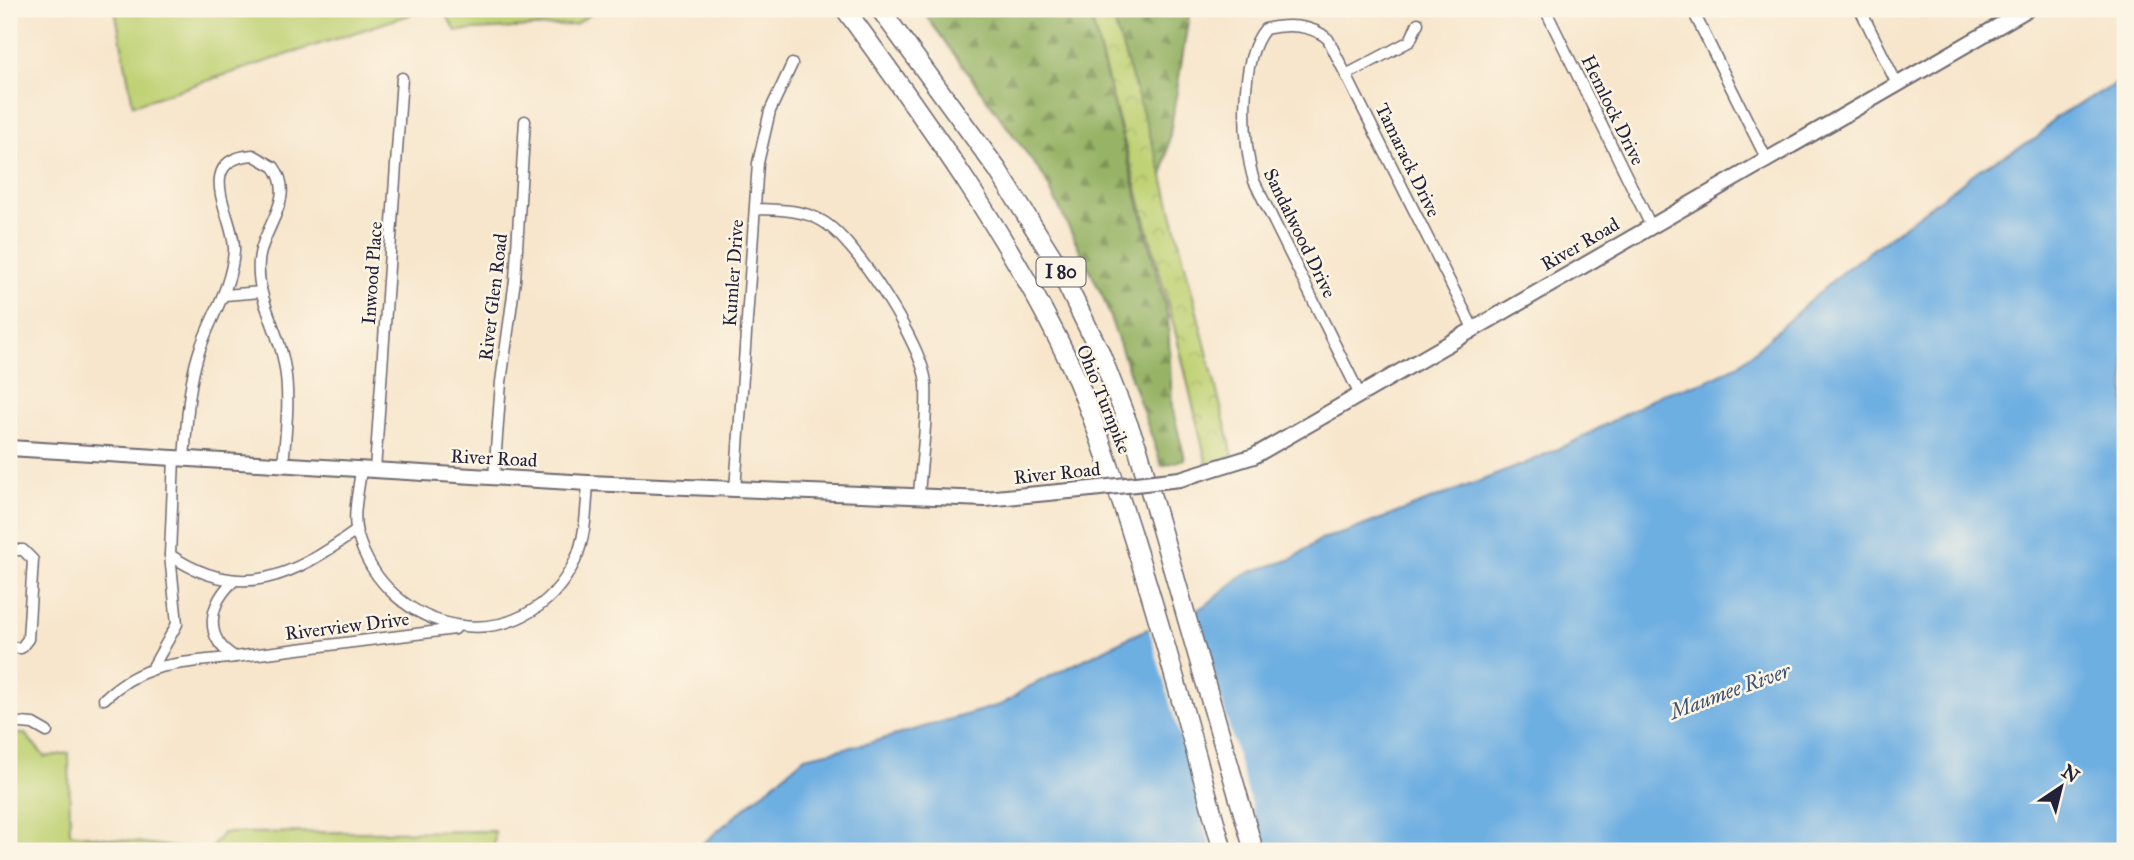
<svg xmlns="http://www.w3.org/2000/svg" width="2134" height="860" font-family="'IM FELL Great Primer',serif">
  <style>
    .grass { fill: #bfd275; stroke: #707a58; stroke-width: 2 }
    .forest { fill: url(#forest-firs); stroke: #5c6b50; stroke-width: 2 }
    .park { fill: url(#park-crowns); stroke: #707a58; stroke-width: 2 }
    .water { fill: #6eafe2; stroke: #48688e; stroke-width: 2 }
    .pier { fill: #f7e6cc }
    .lines { fill: none; stroke-linecap: round; stroke-linejoin: round }
    .street-casing { stroke: #6d676e; stroke-width: 13 }
    .secondary-casing { stroke: #6d676e; stroke-width: 18 }
    .highway-casing { stroke: #6d676e; stroke-width: 21 }
    .street { stroke: #fff; stroke-width: 10 }
    .secondary { stroke: #fff; stroke-width: 14 }
    .highway { stroke: #fff; stroke-width: 18 }
    .secondary-bridge-casing { stroke: #6d676e; stroke-width: 18; stroke-linecap: butt }
    .secondary-bridge { stroke: #fff; stroke-width: 14 }
    .labels { text-anchor: middle; dominant-baseline: central; stroke-width: 5; stroke-linejoin: round; paint-order: stroke }
    .shield { fill: #fcf5e5; stroke: #63616e; stroke-width: 2 }
    .shield-label { font-size: 18px; font-weight: bold; fill: #22223b }
    .street-label { font-size: 19px; fill: #22223b; stroke: #fcf5e5 }
    .water-label { font-size: 21px; font-style: italic; fill: #3d5375; stroke: #fcf5e5 }
  </style>
  <defs>
    <pattern id="forest-firs" width="22" height="20" patternUnits="userSpaceOnUse" patternTransform="scale(1.75)"><rect width="22" height="20" fill="#97b466"/><path d="M5 1l3.5 6h-7zM16 11l3.5 6h-7z" fill="#7b9255"/></pattern>
    <pattern id="park-crowns" width="20" height="18" patternUnits="userSpaceOnUse" patternTransform="scale(1.75)"><rect width="20" height="18" fill="#bfd275"/><path d="M2 6a3 3 0 1 1 6 0M12 15a3 3 0 1 1 6 0" fill="none" stroke="#a4b466"/></pattern>
  </defs>
  <rect width="100%" height="100%" fill="#fcf5e5"/>
  <filter id="ink" filterUnits="userSpaceOnUse"><feTurbulence type="fractalNoise" baseFrequency=".0143" numOctaves="2"/><feDisplacementMap in="SourceGraphic" scale="14" xChannelSelector="R" yChannelSelector="G"/><feConvolveMatrix kernelMatrix="1 2 1 2 8 2 1 2 1" color-interpolation-filters="sRGB"/></filter>
  <filter id="wash" filterUnits="userSpaceOnUse"><feTurbulence type="fractalNoise" baseFrequency=".00686" numOctaves="4" result="noise"/><feDisplacementMap in="SourceGraphic" scale="28" xChannelSelector="R" yChannelSelector="G"/><feGaussianBlur stdDeviation="1.57" result="paint"/><feColorMatrix in="noise" values="0 0 0 0 0 0 0 0 0 0 0 0 0 0 0 0 0 1.4 0 .05"/><feComposite in="paint" operator="in"/></filter>
  <g filter="url(#wash)">
    <rect width="100%" height="100%" fill="#f7e6cc"/>
    <g class="grass">
      <polygon points="115,9 427,9 133,105"/>
      <polygon points="442,9 599,9 574,25 456,31"/>
      <polygon points="9,734 25,734 45,757 69,753 70,833 200,851 9,851"/>
      <polygon points="495,831 494,851 209,851 223,833"/>
    </g>
    <g class="forest">
      <polygon points="921,9 1089,9 1168,317 1172,407 1185,459 1162,466 1103,297 1044,177"/>
      <polygon points="1110,9 1190,9 1163,177"/>
    </g>
    <polygon class="park" points="1089,9 1110,9 1163,177 1233,455 1207,465 1178,342"/>
    <polygon class="water" points="2125,79 2125,851 694,851 805,757 869,743 1003,704 1026,688 1136,634 1205,606 1244,574 1292,559 1321,539 1347,532 1524,464 1575,441 1664,393 1704,382 1739,365 1841,273 1981,168 2037,138 2057,116"/>
    <polygon class="pier" points="1195,606 1264,851 1212,851 1148,626"/>
  </g>
  <g filter="url(#ink)">
    <g class="lines">
      <g class="street-casing">
        <g id="street">
          <polyline points="1545,9 1651,226"/>
          <polyline points="1692,9 1767,160"/>
          <polyline points="1860,9 1897,84"/>
          <polyline points="1346,75 1410,41 1418,23"/>
          <path d="M755,209C777,210 802,209 822,221C855,239 924,347 926,384C928,421 921,460 919,496"/>
          <polyline points="225,295 261,292"/>
          <path d="M1360,395L1254,181C1242,143 1239,60 1265,29C1286,24 1311,24 1328,39L1473,328"/>
          <path d="M174,458L170,555C241,603 293,576 356,531"/>
          <path d="M184,459C187,423 188,386 199,352C210,317 231,290 234,251C236,219 190,160 253,155L274,167C297,199 262,227 259,261C256,296 276,325 283,358C291,393 286,430 283,465"/>
          <path d="M361,470C359,488 352,516 357,533C386,638 525,665 575,561C586,537 586,510 588,483"/>
          <polyline points="375,470 402,78"/>
          <polyline points="494,477 501,382 515,280 525,121"/>
          <polyline points="735,490 758,163 770,111 792,64"/>
          <polyline points="9,550 23,550 33,560 28,639 21,648 9,648"/>
          <path d="M235,580C209,602 202,638 235,657L455,629"/>
          <polyline points="153,667 177,624 170,555"/>
          <path d="M104,699C145,660 182,664 235,657"/>
          <polyline points="9,722 33,724 47,732"/>
        </g>
      </g>
      <g class="secondary-casing">
        <g id="secondary">
          <polyline points="9,448 588,483 985,499 1091,489"/>
          <polyline points="1180,479 1254,456 2028,9"/>
        </g>
      </g>
      <g class="highway-casing">
        <g id="highway">
          <path d="M845,9C928,123 1011,238 1071,366C1092,413 1108,462 1124,510C1161,623 1191,737 1223,851"/>
          <polyline points="880,9 997,169 1055,261 1100,352 1138,449 1254,851"/>
        </g>
      </g>
      <use href="#street" class="street"/>
      <use href="#secondary" class="secondary"/>
      <use href="#highway" class="highway"/>
      <g class="secondary-bridge-casing">
        <polyline id="secondary-bridge" points="1091,489 1180,479"/>
      </g>
      <use href="#secondary-bridge" class="secondary-bridge"/>
    </g>
  </g>
  <g class="labels">
    <rect class="shield" x="1036.5" y="257.5" width="49" height="29" rx="5"/>
    <g class="shield-label">
      <text x="1061" y="272">I 80</text>
    </g>
    <g class="street-label">
      <text transform="translate(1613 110) rotate(64)">Hemlock Drive</text>
      <text transform="translate(1408 160) rotate(64)">Tamarack Drive</text>
      <text transform="translate(1300 233) rotate(64)">Sandalwood Drive</text>
      <text transform="translate(1580 244) rotate(-30)">River Road</text>
      <text transform="translate(372 273) rotate(-86)">Inwood Place</text>
      <text transform="translate(733 273) rotate(-86)">Kumler Drive</text>
      <text transform="translate(493 297) rotate(-83)">River Glen Road</text>
      <text transform="translate(1104 399) rotate(68)">Ohio Turnpike</text>
      <text transform="translate(494 458) rotate(3)">River Road</text>
      <text transform="translate(1057 473) rotate(-6)">River Road</text>
      <text transform="translate(347 626) rotate(-7)">Riverview Drive</text>
    </g>
    <g class="water-label">
      <text transform="translate(1730 691) rotate(-20)">Maumee River</text>
    </g>
  </g>
  <rect width="2134" height="860" fill="none" stroke="#fcf5e5" stroke-width="35"/>
  <g transform="translate(2061 787) rotate(35)" stroke="#fcf5e5" stroke-width="5" paint-order="stroke">
  <path d="M0-5L12 26L0 18L-12 26Z" fill="#22223b"/>
  <text y="-10" font-size="19" font-weight="bold" text-anchor="middle" fill="#22223b">N</text>
  </g>
</svg>
